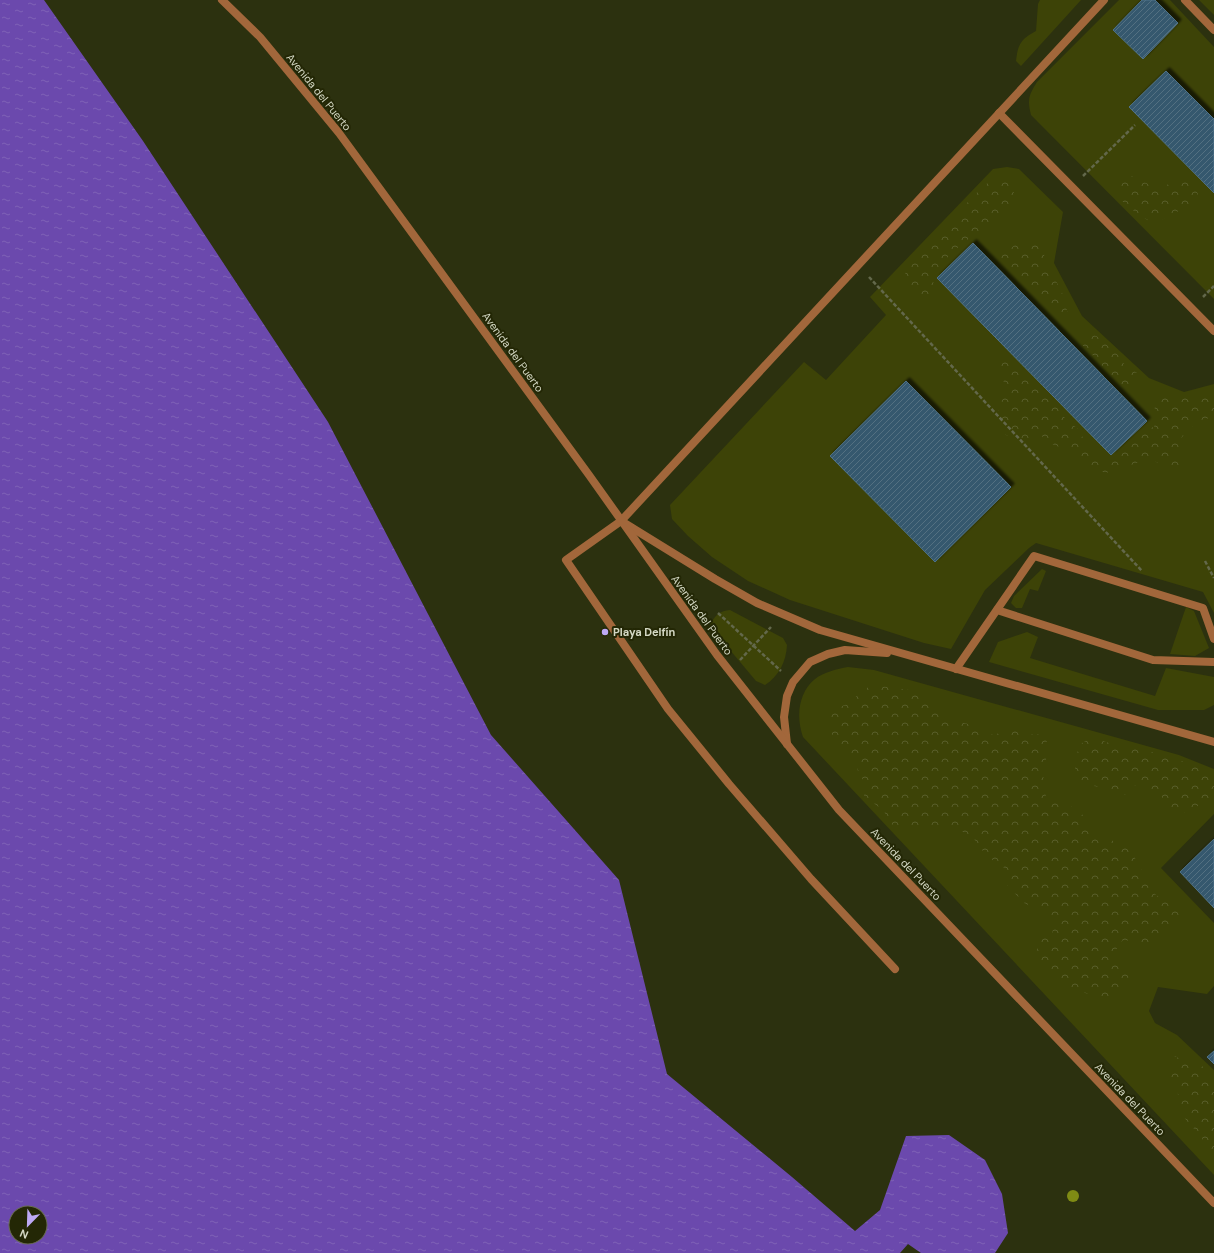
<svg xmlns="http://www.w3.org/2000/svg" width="1214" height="1253" font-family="'DM Sans',sans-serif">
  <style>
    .grass { fill: #3d4307 }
    .forest { fill: url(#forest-crowns) }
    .water { fill: url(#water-ripples); fill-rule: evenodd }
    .building { fill: url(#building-hatch); stroke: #4f7288; filter: url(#shadow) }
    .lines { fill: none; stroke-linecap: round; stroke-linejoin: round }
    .path { stroke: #63684b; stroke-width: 2.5; stroke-dasharray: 4 2; stroke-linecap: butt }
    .lane { stroke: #a2673b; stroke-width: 8 }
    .street { stroke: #a2673b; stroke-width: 8 }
    .tree { fill: #7f8b14 }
    .poi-dot { fill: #bda9f5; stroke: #232705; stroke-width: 1.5 }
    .labels { text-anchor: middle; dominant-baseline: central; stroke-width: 4; stroke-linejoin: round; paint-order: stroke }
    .street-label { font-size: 11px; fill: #d3d7c3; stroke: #232705 }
    .poi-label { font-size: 11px; font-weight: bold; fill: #d3d7c3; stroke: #232705; text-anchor: start }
  </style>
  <defs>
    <pattern id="forest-crowns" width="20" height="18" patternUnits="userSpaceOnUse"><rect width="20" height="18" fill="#3d4307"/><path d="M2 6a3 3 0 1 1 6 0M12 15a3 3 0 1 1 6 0" fill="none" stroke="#585d2a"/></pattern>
    <pattern id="water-ripples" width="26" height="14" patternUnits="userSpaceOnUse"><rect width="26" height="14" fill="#6b49ad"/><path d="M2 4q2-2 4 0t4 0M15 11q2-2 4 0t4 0" fill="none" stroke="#7f62b7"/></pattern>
    <pattern id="building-hatch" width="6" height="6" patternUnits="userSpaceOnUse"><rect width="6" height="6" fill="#36596e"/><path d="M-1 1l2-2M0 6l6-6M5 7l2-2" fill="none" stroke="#527081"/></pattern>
    <filter id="shadow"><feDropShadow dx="3.5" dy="-3.5" stdDeviation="1" flood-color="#0009"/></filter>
  </defs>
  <rect width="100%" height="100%" fill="#2c310f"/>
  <g class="grass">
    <path d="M1040,0H1081L1021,66L1016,61C1018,44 1021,39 1036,31L1038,4Z"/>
    <path d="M1119,0H1170L1214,47V299L1031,115C1027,99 1029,95 1037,82Z"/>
    <polygon points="1199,0 1214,0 1214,15"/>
    <polygon points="1007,167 1019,169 1063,212 1054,263 1082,316 1149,378 1184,392 1214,384 1214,613 1203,592 1036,543 1029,548 985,590 951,649 924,643 790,600 748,581 712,557 688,536 672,519 670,505 804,362 826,380 886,315 870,297 993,169"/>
    <polygon points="1042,569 1046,571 1038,591 1030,589 1022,608 1016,608 1011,603 1014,596"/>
    <polygon points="1186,607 1194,611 1209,648 1195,656 1170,654"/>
    <path d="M730,610L783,638L787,645C786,662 779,676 765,685L756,681L714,631L710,625C715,615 720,611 730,610Z"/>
    <polygon points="1027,632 1038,637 1030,658 1155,696 1166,668 1214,677 1214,705 1204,710 1158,710 989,662 998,642"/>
    <path d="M848,667L874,670L1179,755L1214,769V814L1161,868L1214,923V986L1207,994L1158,987L1149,1011L1155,1023L1177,1035L1214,1070V1175L803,737C796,717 798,693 815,679C824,672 837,669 848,667Z"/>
  </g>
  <g class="forest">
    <path d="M1127,174L1159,189L1166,185L1184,181L1194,186L1198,194C1195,199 1193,207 1187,210C1184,211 1179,211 1175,212C1168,215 1161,222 1152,222C1147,221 1122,203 1120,198C1118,192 1119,185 1120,179Z"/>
    <path d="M1002,178L1010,184L1014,193L1012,202L998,216L993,223L989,231C984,233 977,234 972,237C964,240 934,269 933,276C932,283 935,287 939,293L929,298L920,294L906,283L905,274L913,258L921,252L932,237L954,219L972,197L992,179Z"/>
    <path d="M1029,240L1038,242L1045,248L1044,257V267C1051,273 1057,282 1061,290C1065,299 1065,308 1070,318L1061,319L1054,313L1049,306L1034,297L1022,284L1015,279L1009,273L1007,264L999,260L993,253L1011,248L1019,242Z"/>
    <path d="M1082,333H1090L1098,337L1118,355L1123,363L1137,373L1136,382L1131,389C1115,383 1107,371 1096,359C1091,353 1085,349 1081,343Z"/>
    <path d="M999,359L1009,362L1017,368L1061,407L1064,417L1079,430L1088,448L1104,458L1113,461C1123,449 1135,441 1145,429L1154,427L1156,419L1154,402L1160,394L1170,396L1179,399L1189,397H1208L1214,392V419L1210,418L1201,420L1186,431L1181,439L1179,448L1181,458L1179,467L1170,469L1162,466L1155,461L1146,459L1112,473L1103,472L1072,455L1064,449L1047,442L1041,435L1033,437L1023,441L1006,435L1000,429L998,412L1004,395L1005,386L1000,369Z"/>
    <polygon points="881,686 909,690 922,695 944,713 955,720 981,728 993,735 1007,731 1021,731 1034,735 1047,733 1046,761 1042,787 1048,800 1063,802 1076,809 1086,818 1094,830 1131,851 1145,876 1149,889 1160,898 1173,903 1180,915 1160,937 1149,943 1123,940 1115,951 1120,963 1129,975 1126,987 1117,997 1105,999 1093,995 1081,992 1058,983 1048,974 1041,964 1037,951 1038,938 1052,938 1053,925 1047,914 1024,903 1007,885 1012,873 991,859 981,849 974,839 963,832 951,827 939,830 927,827 914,830 901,829 889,823 884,811 864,796 865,783 858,772 856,759 835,745 828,721 835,709 847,704 868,687"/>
    <polygon points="1091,737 1115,745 1140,748 1152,752 1188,763 1214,775 1214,803 1201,804 1189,811 1175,815 1166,806 1160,793 1147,788 1133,785 1125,795 1112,790 1085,784 1076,774 1074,760 1081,744"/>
    <path d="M1175,1056C1185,1063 1184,1059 1193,1061C1206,1065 1210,1076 1212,1088L1214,1090V1163C1205,1156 1206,1145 1201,1136C1199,1132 1195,1130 1192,1127C1181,1116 1177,1104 1178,1090C1166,1077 1169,1071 1175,1056Z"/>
  </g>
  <path class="water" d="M0,0H44L143,141L328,422L491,735L619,880L667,1074L792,1177L855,1231L880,1210L906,1136L949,1135L985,1160L1002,1194L1008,1233L995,1253H921L908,1244L900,1253H0ZM16,1213H40V1237H16Z"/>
  <g class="building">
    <polygon points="1142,0 1155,0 1178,23 1143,59 1113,30"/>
    <polygon points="1166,71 1214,119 1214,193 1129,107"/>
    <polygon points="973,243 1147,421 1111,455 937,278"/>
    <polygon points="906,381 1011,487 935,562 830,456"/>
    <polygon points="1214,839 1214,908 1180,872"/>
    <polygon points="1214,1051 1214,1064 1207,1057"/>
  </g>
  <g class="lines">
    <g class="path">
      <polyline points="1083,176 1135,125"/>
      <polyline points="869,277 1142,571"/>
      <polyline points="1203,297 1214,286"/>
      <polyline points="1205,561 1214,578"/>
      <polyline points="718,613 781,671"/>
      <polyline points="740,660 771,627"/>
    </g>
    <g class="lane">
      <polyline points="1185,0 1214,30"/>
      <polyline points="999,113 1214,331"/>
      <polyline points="621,521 715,579 757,603 820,630 1214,742"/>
      <polyline points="997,610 1153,660 1214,662"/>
      <polyline points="956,669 1034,556 1203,608 1214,639"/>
      <polyline points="787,744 784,717 787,696 793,682 810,662 828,654 845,650 887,653"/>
      <polyline points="895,969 811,879 729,784 668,709 566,560 621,521 1104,0"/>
    </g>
    <polyline class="street" points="222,0 260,37 339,133 589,475 717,655 839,810 1214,1203"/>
  </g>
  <circle class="tree" cx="1073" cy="1196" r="6"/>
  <circle class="poi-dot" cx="605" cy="632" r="4"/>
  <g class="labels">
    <g class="street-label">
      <text transform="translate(319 92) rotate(51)">Avenida del Puerto</text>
      <text transform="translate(513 352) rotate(54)">Avenida del Puerto</text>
      <text transform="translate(702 615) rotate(54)">Avenida del Puerto</text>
      <text transform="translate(906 864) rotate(46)">Avenida del Puerto</text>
      <text transform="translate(1130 1099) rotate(46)">Avenida del Puerto</text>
    </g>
    <g class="poi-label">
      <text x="613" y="632">Playa Delfín</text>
    </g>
  </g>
  <g transform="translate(28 1225) rotate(203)"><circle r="19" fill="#232705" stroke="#696d51"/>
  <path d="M0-3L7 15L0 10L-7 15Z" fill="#bda9f5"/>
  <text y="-6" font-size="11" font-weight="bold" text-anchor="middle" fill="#d3d7c3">N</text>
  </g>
</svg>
